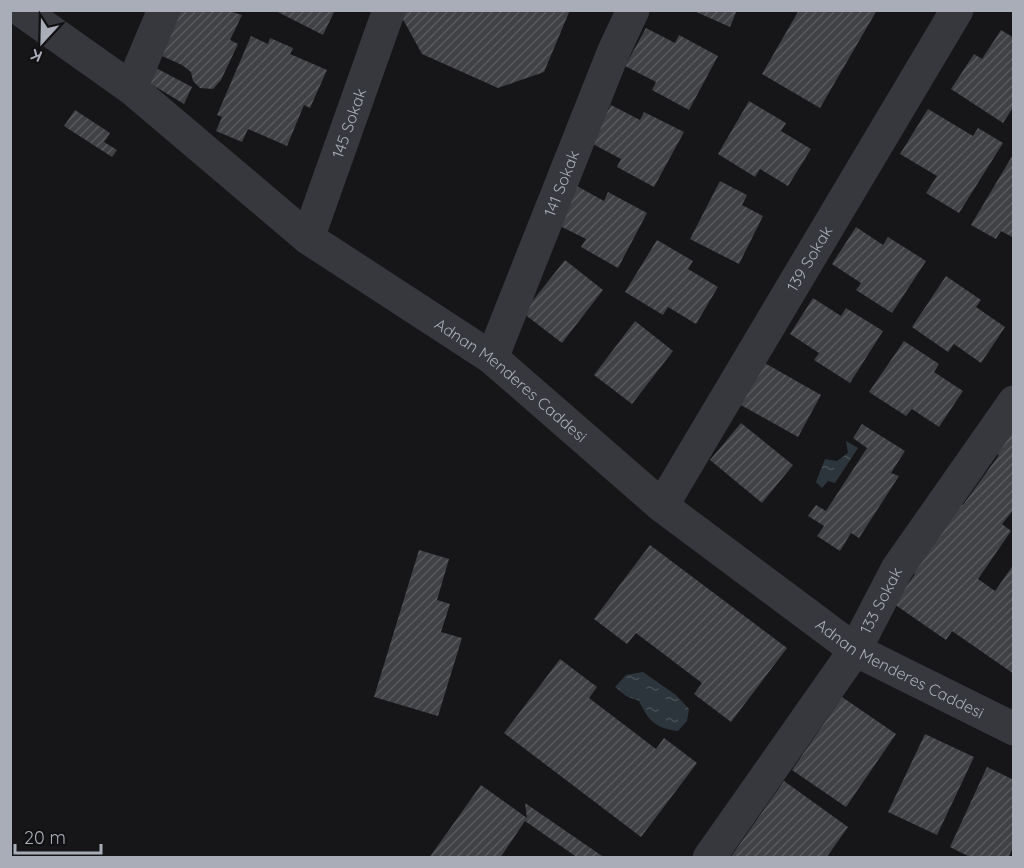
<svg xmlns="http://www.w3.org/2000/svg" width="1024" height="868" font-family="Quicksand,sans-serif">
  <style>
    .water { fill: url(#water-ripples) }
    .building { fill: url(#building-hatch) }
    .lines { fill: none; stroke-linecap: round; stroke-linejoin: round }
    .minor { stroke: #37383d; stroke-width: 33 }
    .tertiary { stroke: #37383d; stroke-width: 33 }
    .labels { text-anchor: middle; dominant-baseline: central; stroke-width: 4.5; stroke-linejoin: round; paint-order: stroke }
    .street-label { font-size: 16px; fill: #a8adb8; stroke: #111113 }
  </style>
  <defs>
    <pattern id="water-ripples" width="26" height="14" patternUnits="userSpaceOnUse" patternTransform="scale(1.5)"><rect width="26" height="14" fill="#2c353c"/><path d="M2 4q2-2 4 0t4 0M15 11q2-2 4 0t4 0" fill="none" stroke="#485056"/></pattern>
    <pattern id="building-hatch" width="6" height="6" patternUnits="userSpaceOnUse" patternTransform="scale(1.5)"><rect width="6" height="6" fill="#404145"/><path d="M-1 1l2-2M0 6l6-6M5 7l2-2" fill="none" stroke="#595a5e"/></pattern>
  </defs>
  <rect width="100%" height="100%" fill="#161618"/>
  <g class="water">
    <polygon points="846,441 858,448 835,483 828,481 822,488 816,482 825,459 837,461 848,453"/>
    <path d="M643,672L676,695L689,709L687,721L678,731C656,728 649,722 639,701L626,696L615,687L626,675Z"/>
  </g>
  <g class="building">
    <polygon points="174,10 226,10 242,15 230,40 238,44 221,80 213,89 200,88 193,81 191,72 182,65 162,56 156,68 192,87 184,104 141,78"/>
    <polygon points="274,10 335,10 323,35"/>
    <polygon points="401,10 570,10 544,72 498,88 422,54 400,14"/>
    <polygon points="692,10 737,10 730,27"/>
    <polygon points="799,10 877,10 820,108 762,74"/>
    <polygon points="646,28 675,43 679,35 718,56 689,110 652,90 656,82 625,66"/>
    <polygon points="1001,30 1014,38 1014,106 1003,123 951,89 974,54 982,59"/>
    <polygon points="251,36 268,44 270,38 293,48 290,54 327,70 310,108 304,105 287,146 248,129 242,142 216,131 222,117 217,115"/>
    <polygon points="749,101 786,123 781,131 811,149 788,186 760,169 755,177 718,154"/>
    <polygon points="611,105 640,120 644,112 684,132 654,187 617,167 621,159 591,143"/>
    <polygon points="928,109 973,136 978,128 1003,143 959,213 926,193 937,176 900,154"/>
    <polygon points="75,110 110,133 104,142 117,150 112,157 64,126"/>
    <polygon points="1014,153 1014,238 1001,231 996,239 971,225"/>
    <polygon points="720,181 747,195 742,205 763,216 739,264 690,239"/>
    <polygon points="575,185 604,201 608,192 647,213 618,268 581,247 586,239 554,223"/>
    <polygon points="856,227 883,245 888,237 926,261 892,313 856,290 861,283 832,264"/>
    <polygon points="657,240 693,261 688,269 718,287 696,324 668,307 663,315 625,292"/>
    <polygon points="565,260 603,290 562,343 523,313"/>
    <polygon points="946,276 981,300 976,307 1005,327 981,363 954,344 948,352 912,327"/>
    <polygon points="813,298 841,316 846,308 883,331 850,383 814,360 819,353 790,334"/>
    <polygon points="635,321 673,351 632,404 594,375"/>
    <polygon points="904,341 939,364 934,372 963,391 939,427 912,409 906,416 869,392"/>
    <polygon points="763,362 821,395 798,437 739,404"/>
    <polygon points="1014,415 1014,509 1002,524 1011,531 978,579 995,591 1014,564 1014,674 952,631 946,640 894,604 915,574 907,569 955,500 963,505 999,455 990,449"/>
    <polygon points="741,423 793,465 762,503 710,460"/>
    <polygon points="862,424 905,451 891,473 899,476 859,538 851,533 840,551 817,536 824,526 808,516 816,505 826,511 867,448 853,438"/>
    <polygon points="650,545 787,648 731,722 694,694 702,683 636,633 627,644 594,619"/>
    <polygon points="419,550 449,559 437,600 450,604 441,632 462,638 438,716 374,697"/>
    <polygon points="560,659 597,687 589,698 656,749 664,738 697,763 641,837 504,733"/>
    <polygon points="842,697 896,734 846,807 792,770"/>
    <polygon points="925,734 974,757 937,835 888,812"/>
    <polygon points="987,767 1014,780 1014,845 1008,858 972,858 950,847"/>
    <polygon points="784,781 848,827 826,858 730,858"/>
    <polygon points="481,785 527,818 525,803 605,858 578,858 525,821 500,858 429,858"/>
  </g>
  <g class="lines">
    <g class="minor">
      <polyline points="131,88 164,10"/>
      <path id="s1" d="M308,238L389,10"/>
      <path id="s2" d="M492,358L613,53L633,10"/>
      <path id="s3" d="M662,506L957,10"/>
      <path id="s4" d="M709,858L855,650L897,569L1014,402"/>
    </g>
    <path class="tertiary" id="s5" d="M21,10L131,88L308,238L492,358L662,506L855,650L1014,729"/>
  </g>
  <g class="labels">
    <g class="street-label">
      <text stroke="none"><textPath href="#s1" startOffset="122">145 Sokak</textPath></text>
      <text stroke="none"><textPath href="#s2" startOffset="188">141 Sokak</textPath></text>
      <text stroke="none"><textPath href="#s3" startOffset="288">139 Sokak</textPath></text>
      <text stroke="none"><textPath href="#s5" startOffset="615">Adnan Menderes Caddesi</textPath></text>
      <text stroke="none"><textPath href="#s4" startOffset="310">133 Sokak</textPath></text>
      <text stroke="none"><textPath href="#s5" startOffset="1101">Adnan Menderes Caddesi</textPath></text>
    </g>
  </g>
  <rect width="1024" height="868" fill="none" stroke="#a8adb8" stroke-width="24"/>
  <g transform="translate(42 42) rotate(202)" stroke="#111113" stroke-width="4.5" paint-order="stroke">
  <path d="M0-4.5L10 22L0 15L-10 22Z" fill="#a8adb8"/>
  <text y="-9" font-size="16" font-weight="bold" text-anchor="middle" fill="#a8adb8">K</text>
  </g>
  <path d="M15 844v9h86v-9" fill="none" stroke="#a8adb8" stroke-width="3"/>
  <text x="24" y="844" font-size="18" fill="#a8adb8" stroke="#111113" stroke-width="4.5" paint-order="stroke">20 m</text>
</svg>
